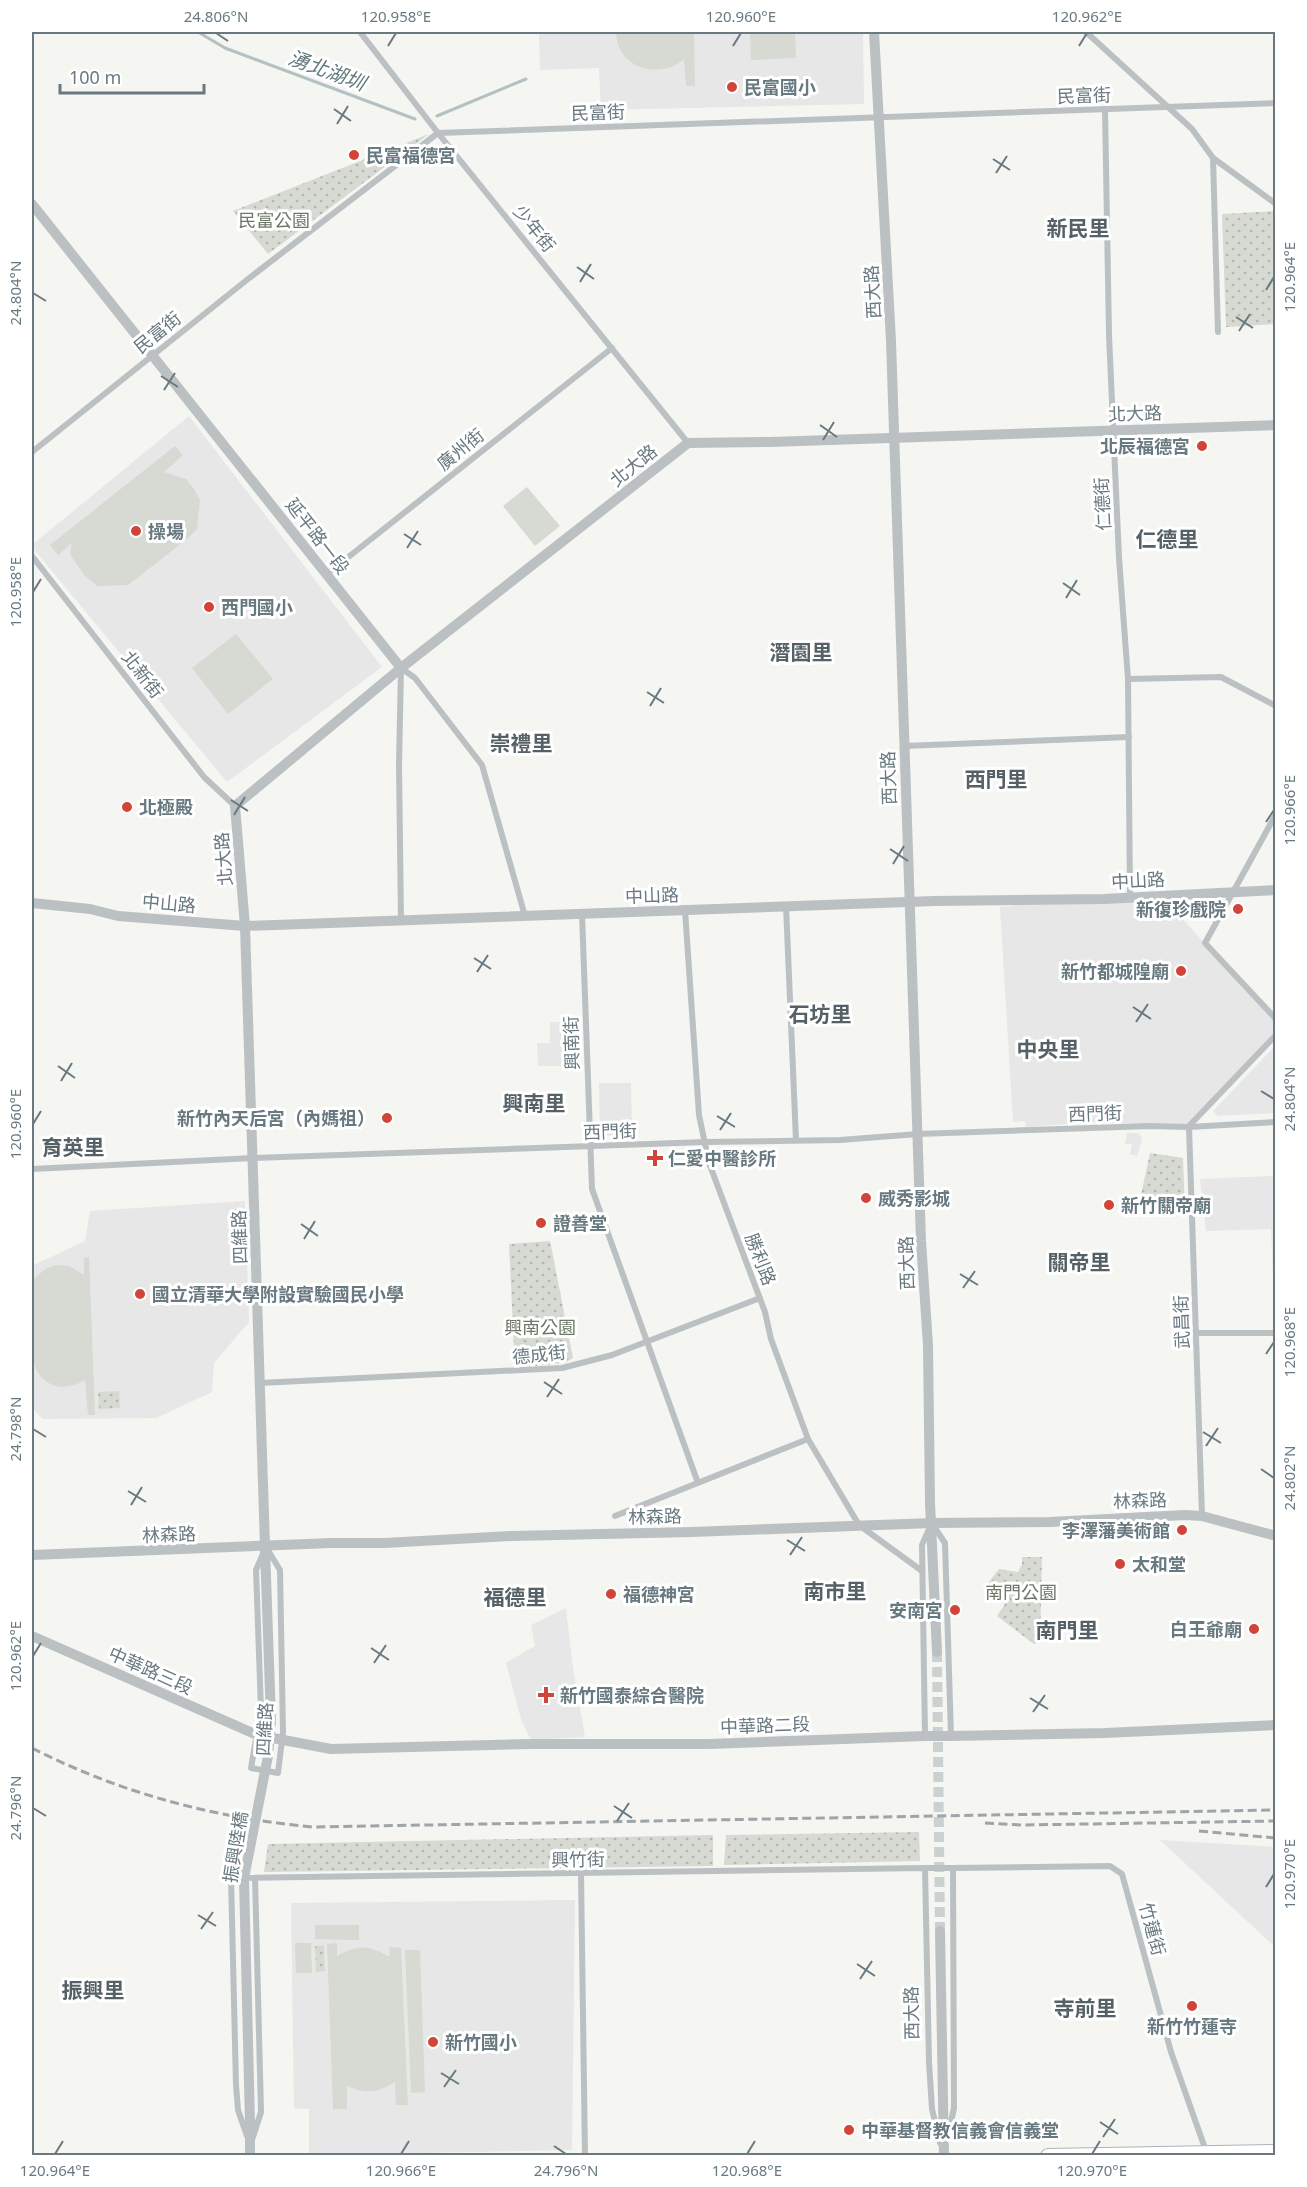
<svg xmlns="http://www.w3.org/2000/svg" width="1307" height="2187" font-family="'Noto Sans','Noto Sans TC',sans-serif">
  <style>
    .built { fill: #e6e7e6 }
    .green { fill: #d6dad2 }
    .park { fill: url(#park-dots) }
    .lines { fill: none; stroke-linecap: round; stroke-linejoin: round }
    .stream { stroke: #b3c1c3; stroke-width: 3 }
    .tertiary-tunnel { stroke: #cbd0d0; stroke-width: 10; stroke-dasharray: 10 5; stroke-linecap: butt }
    .secondary-casing { stroke: #adb4b7; stroke-width: 16 }
    .minor { stroke: #bbc0c2; stroke-width: 6 }
    .tertiary { stroke: #bbc0c2; stroke-width: 10 }
    .secondary { stroke: #fff; stroke-width: 14 }
    .rail { stroke: #9da5a8; stroke-width: 3; stroke-dasharray: 9 4.5; stroke-linecap: butt }
    .minor-bridge { stroke: #bbc0c2; stroke-width: 6 }
    .tertiary-bridge { stroke: #bbc0c2; stroke-width: 10 }
    .ticks { fill: none; stroke: #687980; stroke-width: 2 }
    .poi-dot { fill: #d04538; stroke: #fff; stroke-width: 2 }
    .labels { text-anchor: middle; dominant-baseline: central; stroke-width: 6; stroke-linejoin: round; paint-order: stroke }
    .poi-label { font-size: 18px; font-weight: bold; fill: #687980; stroke: #fff; text-anchor: start }
    .street-label { font-size: 18px; fill: #687980; stroke: #fff }
    .park-label { font-size: 18px; fill: #6c7866; stroke: #fff }
    .water-label { font-size: 20px; font-style: italic; fill: #637a7d; stroke: #fff }
    .quarter-label { font-size: 21px; font-weight: bold; fill: #556166; stroke: #fff }
    .neatline { fill: none; stroke: #687980; stroke-width: 2 }
    .ticks-label { font-size: 15px; text-anchor: middle; fill: #687980 }
  </style>
  <defs>
    <pattern id="park-dots" width="8" height="8" patternUnits="userSpaceOnUse" patternTransform="scale(1.5)"><rect width="8" height="8" fill="#d6dad2"/><path d="M2 2h.1M6 6h.1" fill="none" stroke="#b1b6b0" stroke-width="1.8" stroke-linecap="round"/></pattern>
  </defs>
  <rect width="100%" height="100%" fill="#f5f5f2"/>
  <g class="built">
    <polygon points="539,32 863,32 864,104 601,110 599,68 540,70"/>
    <polygon points="189,416 382,667 227,782 32,547 32,545"/>
    <polygon points="1162,896 1275,1022 1275,1031 1189,1126 1094,1122 1026,1127 1025,1121 1013,1122 1000,907 1013,906 1013,900"/>
    <polygon points="550,1022 577,1022 578,1066 538,1066 537,1043 550,1043"/>
    <polygon points="1275,1046 1275,1113 1218,1116 1213,1111"/>
    <polygon points="599,1083 631,1083 632,1136 600,1136"/>
    <polygon points="1127,1133 1138,1133 1141,1136 1142,1140 1137,1156 1130,1154 1132,1144 1125,1144"/>
    <polygon points="1275,1176 1276,1303 1274,1303 1271,1229 1206,1231 1200,1179"/>
    <polygon points="245,1201 249,1322 214,1363 212,1392 156,1418 43,1419 32,1408 32,1266 85,1241 90,1211"/>
    <polygon points="566,1608 573,1668 585,1737 531,1740 521,1719 506,1663 535,1646 531,1625"/>
    <polygon points="1160,1840 1275,1847 1275,1947"/>
    <polygon points="575,1900 572,2150 309,2155 309,2109 294,2108 291,1903"/>
  </g>
  <g class="green">
    <path d="M616,32H694L695,86H686L684,59C659,81 617,68 616,32Z"/>
    <polygon points="750,32 795,32 796,58 751,60"/>
    <polygon points="175,446 183,455 164,472 186,479 194,489 200,500 197,529 187,539 128,585 97,586 84,575 70,554 72,543 58,555 50,545"/>
    <polygon points="527,487 560,526 535,546 503,506"/>
    <polygon points="236,634 273,679 228,714 192,668"/>
    <path d="M89,1257L95,1415H88L85,1380C62,1393 41,1387 33,1361L32,1285L34,1279L44,1270L55,1265L69,1266L84,1275V1258Z"/>
    <polygon points="315,1925 359,1925 359,1940 315,1939"/>
    <polygon points="295,1943 311,1943 312,1973 296,1973"/>
    <path d="M337,1943V1956C359,1944 368,1945 390,1957L389,1947L401,1948L408,2105H396L395,2082C378,2093 365,2094 347,2086V2109H333L327,1944Z"/>
    <polygon points="405,1950 420,1950 425,2092 411,2093"/>
  </g>
  <g class="park">
    <polygon points="429,134 268,254 233,211"/>
    <polygon points="1275,211 1275,324 1226,327 1222,214"/>
    <polygon points="1150,1153 1183,1158 1185,1212 1138,1209"/>
    <polygon points="550,1241 573,1358 564,1363 515,1368 509,1244"/>
    <polygon points="119,1391 120,1408 99,1409 98,1392"/>
    <polygon points="1022,1557 1042,1557 1040,1642 1034,1644 997,1616 1005,1604 984,1588 999,1569 1018,1572 1022,1564"/>
    <polygon points="919,1832 920,1861 724,1865 726,1835"/>
    <polygon points="713,1835 713,1866 264,1872 268,1844"/>
    <polygon points="324,1945 325,1971 316,1972 315,1946"/>
  </g>
  <g class="lines">
    <g class="stream">
      <polyline points="198,32 225,48 415,119"/>
      <polyline points="437,116 526,79"/>
    </g>
    <polyline class="tertiary-tunnel" points="937,1652 940,1931"/>
    <g class="secondary-casing">
      <polyline id="secondary" points="1048,2156 1276,2152"/>
    </g>
    <g class="minor">
      <polyline points="360,32 438,133 688,443"/>
      <polyline points="1086,32 1192,129 1213,158 1276,204"/>
      <polyline points="1105,109 1109,335 1119,558 1128,679 1130,897"/>
      <polyline points="1213,158 1218,332"/>
      <polyline points="32,452 248,279 438,133 1276,103"/>
      <polyline points="32,556 204,777 235,806"/>
      <polyline points="327,574 612,348"/>
      <polyline points="401,668 415,678 482,765 525,916"/>
      <polyline points="1128,679 1221,677 1276,706"/>
      <polyline points="904,746 1129,737"/>
      <polyline points="1276,814 1205,943 1276,1019"/>
      <polyline points="786,906 796,1140"/>
      <polyline points="685,910 699,1115 709,1163 765,1312 771,1339 808,1439 859,1525 922,1571"/>
      <polyline points="582,914 592,1189 698,1483"/>
      <polyline points="401,920 399,765 401,668"/>
      <polyline points="1189,1126 1276,1035"/>
      <polyline points="1189,1127 1202,1516"/>
      <polyline points="32,1169 253,1158 705,1142 840,1140 918,1134 1150,1126 1189,1127 1276,1122"/>
      <polyline points="1196,1333 1276,1333"/>
      <polyline points="260,1383 562,1368 612,1355 760,1298"/>
      <polyline points="615,1516 808,1439"/>
      <polyline points="933,1525 945,1543 951,1736"/>
      <polygon points="266,1547 280,1570 283,1732 278,1773 251,1768 261,1710 256,1570"/>
      <polyline points="925,1736 922,1545 929,1529"/>
      <polyline points="581,1874 585,2156"/>
      <polyline points="247,2136 238,2110 236,2085 231,1878 925,1868 929,2062 932,2109 940,2143"/>
      <polyline points="253,2137 261,2112 255,1878"/>
      <polyline points="947,2140 954,2108 953,1868 1110,1866 1122,1874 1171,2052 1207,2154"/>
    </g>
    <g class="tertiary">
      <polyline points="874,32 891,341 921,1241 928,1345 930,1503 937,1652"/>
      <polyline points="32,204 401,668"/>
      <polyline points="32,903 90,909 118,916 245,926 934,901 1104,899 1276,890"/>
      <polyline points="32,1555 332,1543 385,1543 512,1536 692,1532 932,1523 1050,1522 1185,1515 1202,1516 1276,1536"/>
      <polyline points="266,1577 245,926 235,806 401,668 688,443 770,442 1276,425"/>
      <polyline points="32,1636 257,1735 331,1749 530,1744 710,1744 925,1736"/>
      <polyline points="951,1736 1105,1733 1276,1725"/>
      <polyline points="940,1931 944,2156"/>
      <polyline points="250,2123 250,2156"/>
    </g>
    <use href="#secondary" class="secondary"/>
    <g class="rail">
      <path d="M32,1748C120,1793 214,1818 313,1827L1276,1810"/>
      <polyline points="985,1823 1022,1825 1276,1821"/>
      <polyline points="1199,1831 1276,1838"/>
    </g>
    <polyline class="minor-bridge" points="925,1868 953,1868"/>
    <g class="tertiary-bridge">
      <polyline points="925,1736 951,1736"/>
      <polyline points="250,2123 244,1878 268,1756 271,1720 266,1577"/>
    </g>
  </g>
  <path class="ticks" d="M216,33L228,41M388,46L396,33M733,46L741,33M1079,46L1087,33M334,109L351,121M337,124L348,106M993,159L1010,170M996,173L1007,156M577,267L594,279M580,282L591,264M1266,290L1274,277M33,293L46,301M1236,317L1253,328M1239,331L1250,314M161,376L178,387M164,390L175,373M820,425L837,437M823,440L834,422M404,534L421,545M407,548L418,531M1063,583L1080,595M33,592L41,579M1066,598L1077,580M647,692L664,703M650,706L661,688M231,800L248,811M234,815L245,797M1266,822L1274,810M890,849L908,861M893,864L904,846M474,958L491,969M477,972L488,955M1133,1007L1151,1019M1136,1022L1148,1004M58,1066L75,1078M61,1081L72,1063M1261,1091L1274,1099M717,1116L735,1127M33,1124L41,1111M720,1130L731,1113M301,1224L318,1236M304,1239L315,1221M960,1274L978,1285M963,1288L975,1271M1266,1354L1274,1342M544,1382L562,1394M547,1397L559,1379M33,1429L46,1437M1203,1432L1221,1443M1206,1446L1218,1428M1261,1469L1274,1478M128,1491L146,1502M131,1505L142,1487M787,1540L805,1551M790,1555L802,1537M371,1648L389,1660M33,1656L41,1643M374,1663L386,1645M1030,1698L1048,1709M1033,1712L1045,1695M614,1806L632,1818M33,1808L46,1816M617,1821L629,1803M1266,1887L1274,1874M198,1915L216,1926M201,1929L213,1912M857,1964L875,1976M860,1979L872,1961M441,2073L459,2084M444,2087L456,2070M1100,2122L1118,2134M1103,2137L1115,2119M554,2146L566,2154M55,2154L63,2141M401,2154L409,2141M747,2154L755,2141M1092,2154L1100,2141"/>
  <g class="poi-dot">
    <circle cx="732" cy="87" r="6"/>
    <circle cx="354" cy="155" r="6"/>
    <circle cx="1202" cy="446" r="6"/>
    <circle cx="136" cy="531" r="6"/>
    <circle cx="209" cy="607" r="6"/>
    <circle cx="127" cy="807" r="6"/>
    <circle cx="1238" cy="909" r="6"/>
    <circle cx="1181" cy="971" r="6"/>
    <circle cx="387" cy="1118" r="6"/>
    <path d="M652 1149h6v6h6v6h-6v6h-6v-6h-6v-6h6z"/>
    <circle cx="866" cy="1198" r="6"/>
    <circle cx="1109" cy="1205" r="6"/>
    <circle cx="541" cy="1223" r="6"/>
    <circle cx="140" cy="1294" r="6"/>
    <circle cx="1182" cy="1530" r="6"/>
    <circle cx="1120" cy="1564" r="6"/>
    <circle cx="611" cy="1594" r="6"/>
    <circle cx="955" cy="1610" r="6"/>
    <circle cx="1254" cy="1629" r="6"/>
    <path d="M543 1686h6v6h6v6h-6v6h-6v-6h-6v-6h6z"/>
    <circle cx="1192" cy="2006" r="6"/>
    <circle cx="433" cy="2042" r="6"/>
    <circle cx="849" cy="2130" r="6"/>
  </g>
  <g class="labels">
    <g class="poi-label">
      <text x="744" y="87">民富國小</text>
      <text x="366" y="155">民富福德宮</text>
      <text x="1190" y="446" text-anchor="end">北辰福德宮</text>
      <text x="148" y="531">操場</text>
      <text x="221" y="607">西門國小</text>
      <text x="139" y="807">北極殿</text>
      <text x="1226" y="909" text-anchor="end">新復珍戲院</text>
      <text x="1169" y="971" text-anchor="end">新竹都城隍廟</text>
      <text x="375" y="1118" text-anchor="end">新竹內天后宮（內媽祖）</text>
      <text x="668" y="1158">仁愛中醫診所</text>
      <text x="878" y="1198">威秀影城</text>
      <text x="1121" y="1205">新竹關帝廟</text>
      <text x="553" y="1223">證善堂</text>
      <text x="152" y="1294">國立清華大學附設實驗國民小學</text>
      <text x="1170" y="1530" text-anchor="end">李澤藩美術館</text>
      <text x="1132" y="1564">太和堂</text>
      <text x="623" y="1594">福德神宮</text>
      <text x="943" y="1610" text-anchor="end">安南宮</text>
      <text x="1242" y="1629" text-anchor="end">白王爺廟</text>
      <text x="560" y="1695">新竹國泰綜合醫院</text>
      <text x="1192" y="2026" text-anchor="middle">新竹竹蓮寺</text>
      <text x="445" y="2042">新竹國小</text>
      <text x="861" y="2130">中華基督教信義會信義堂</text>
    </g>
    <g class="street-label">
      <text transform="translate(1084 95) rotate(-2)">民富街</text>
      <text transform="translate(598 112) rotate(-2)">民富街</text>
      <text transform="translate(535 228) rotate(51)">少年街</text>
      <text transform="translate(872 292) rotate(-93)">西大路</text>
      <text transform="translate(157 332) rotate(-39)">民富街</text>
      <text transform="translate(1135 413) rotate(-2)">北大路</text>
      <text transform="translate(460 449) rotate(-39)">廣州街</text>
      <text transform="translate(633 465) rotate(-39)">北大路</text>
      <text transform="translate(1102 504) rotate(-93)">仁德街</text>
      <text transform="translate(318 536) rotate(52)">延平路一段</text>
      <text transform="translate(143 674) rotate(52)">北新街</text>
      <text transform="translate(888 778) rotate(-92)">西大路</text>
      <text transform="translate(223 859) rotate(-95)">北大路</text>
      <text transform="translate(1138 880) rotate(-3)">中山路</text>
      <text transform="translate(652 895) rotate(-2)">中山路</text>
      <text transform="translate(169 903) rotate(5)">中山路</text>
      <text transform="translate(571 1043) rotate(-92)">興南街</text>
      <text transform="translate(1095 1113) rotate(-2)">西門街</text>
      <text transform="translate(610 1131) rotate(-2)">西門街</text>
      <text transform="translate(239 1237) rotate(-92)">四維路</text>
      <text transform="translate(761 1259) rotate(69)">勝利路</text>
      <text transform="translate(906 1263) rotate(-92)">西大路</text>
      <text transform="translate(1181 1322) rotate(-92)">武昌街</text>
      <text transform="translate(539 1354) rotate(-6)">德成街</text>
      <text transform="translate(1140 1500) rotate(-2)">林森路</text>
      <text transform="translate(655 1516) rotate(-1)">林森路</text>
      <text transform="translate(169 1534) rotate(-2)">林森路</text>
      <text transform="translate(151 1670) rotate(24)">中華路三段</text>
      <text transform="translate(765 1725) rotate(-2)">中華路二段</text>
      <text transform="translate(264 1729) rotate(-87)">四維路</text>
      <text transform="translate(235 1847) rotate(-81)">振興陸橋</text>
      <text transform="translate(578 1859) rotate(-1)">興竹街</text>
      <text transform="translate(1153 1929) rotate(75)">竹蓮街</text>
      <text transform="translate(911 2013) rotate(-91)">西大路</text>
    </g>
    <g class="park-label">
      <text x="274" y="220">民富公園</text>
      <text x="540" y="1327">興南公園</text>
      <text x="1021" y="1592">南門公園</text>
    </g>
    <g class="water-label">
      <text transform="translate(327 70) rotate(20)">湧北湖圳</text>
    </g>
    <g class="quarter-label">
      <text x="1078" y="228">新民里</text>
      <text x="1167" y="539">仁德里</text>
      <text x="801" y="652">潛園里</text>
      <text x="521" y="743">崇禮里</text>
      <text x="996" y="779">西門里</text>
      <text x="820" y="1014">石坊里</text>
      <text x="1048" y="1049">中央里</text>
      <text x="534" y="1103">興南里</text>
      <text x="73" y="1147">育英里</text>
      <text x="1079" y="1262">關帝里</text>
      <text x="835" y="1591">南市里</text>
      <text x="515" y="1597">福德里</text>
      <text x="1067" y="1630">南門里</text>
      <text x="93" y="1990">振興里</text>
      <text x="1085" y="2008">寺前里</text>
    </g>
  </g>
  <rect width="1307" height="2187" fill="none" stroke="#ffffff" stroke-width="66"/>
  <path d="M60 84v9h144v-9" fill="none" stroke="#687980" stroke-width="3"/>
  <text x="69" y="84" font-size="18" fill="#687980" stroke="#ffffff" stroke-width="4.5" paint-order="stroke">100 m</text>
  <rect x="33" y="33" width="1241" height="2121" class="neatline"/>
  <g class="ticks-label">
    <text x="216" y="22">24.806°N</text>
    <text x="396" y="22">120.958°E</text>
    <text x="741" y="22">120.960°E</text>
    <text x="1087" y="22">120.962°E</text>
    <text transform="translate(1290 277) rotate(-90)" y="5">120.964°E</text>
    <text transform="translate(16 293) rotate(-90)" y="5">24.804°N</text>
    <text transform="translate(16 592) rotate(-90)" y="5">120.958°E</text>
    <text transform="translate(1290 810) rotate(-90)" y="5">120.966°E</text>
    <text transform="translate(1290 1099) rotate(-90)" y="5">24.804°N</text>
    <text transform="translate(16 1124) rotate(-90)" y="5">120.960°E</text>
    <text transform="translate(1290 1342) rotate(-90)" y="5">120.968°E</text>
    <text transform="translate(16 1429) rotate(-90)" y="5">24.798°N</text>
    <text transform="translate(1290 1478) rotate(-90)" y="5">24.802°N</text>
    <text transform="translate(16 1656) rotate(-90)" y="5">120.962°E</text>
    <text transform="translate(16 1808) rotate(-90)" y="5">24.796°N</text>
    <text transform="translate(1290 1874) rotate(-90)" y="5">120.970°E</text>
    <text x="55" y="2176">120.964°E</text>
    <text x="401" y="2176">120.966°E</text>
    <text x="566" y="2176">24.796°N</text>
    <text x="747" y="2176">120.968°E</text>
    <text x="1092" y="2176">120.970°E</text>
  </g>
</svg>
